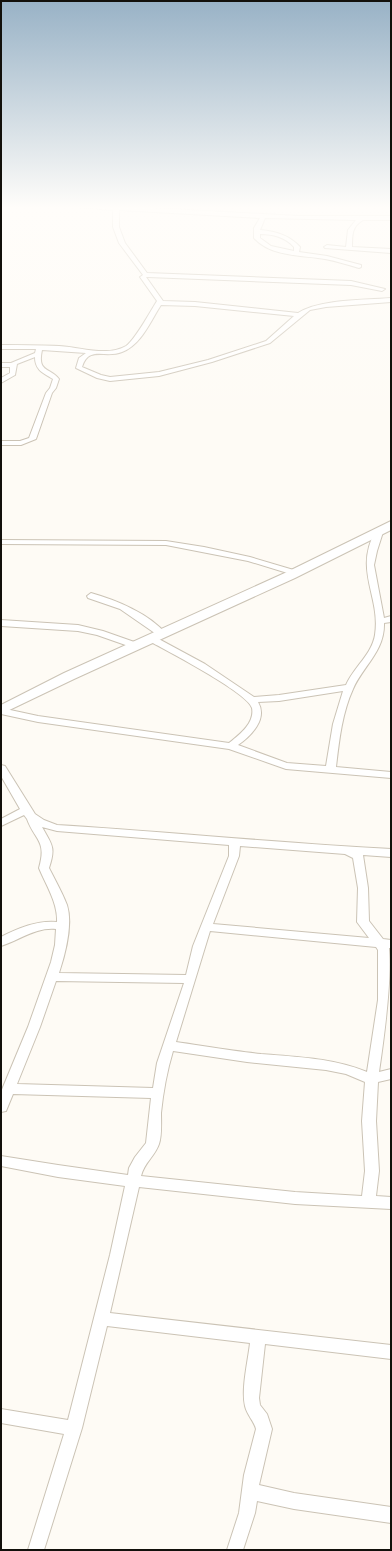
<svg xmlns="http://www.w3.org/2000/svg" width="392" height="1551" font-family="Barlow,sans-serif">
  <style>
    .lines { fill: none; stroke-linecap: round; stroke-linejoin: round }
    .street-casing { stroke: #cbc3b5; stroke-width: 2 }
    .secondary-casing { stroke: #cbc3b5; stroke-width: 2 }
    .street { fill: #fff; fill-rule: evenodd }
    .secondary { fill: #fff; fill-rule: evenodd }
  </style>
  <rect width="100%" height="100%" fill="#fefbf5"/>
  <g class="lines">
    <g class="street-casing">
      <g id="street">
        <path d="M63,206H117L298,216H391V220H363C352,226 352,235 352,247L391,249V253L325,248L324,247L327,245L346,247L348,230L356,220L265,218L260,230C275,231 289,235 300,247L299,252L327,256L361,265V267L359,268C348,265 337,261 325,259C302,255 271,257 254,238V228L260,218L119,210V227L125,243L147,273L351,281L385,289L382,291L351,285L148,277H146L163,301L195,302L298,313C320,299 365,300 391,298V302L326,307L310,310L270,343L212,362L159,376L110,381L97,378L76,368L79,358L86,353L42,350C37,373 50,367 59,379L56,388L52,393L36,439L21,445H1V441H20L29,438L46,393L50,388L53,379C43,373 35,370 35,357L17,364L15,375L1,383V378L10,373V367H1V363H11L35,353L36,349H1V345C21,345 40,345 59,346C80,347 107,357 126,346C135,340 150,312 157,301L140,277L143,275L119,243L113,227V210ZM260,234C273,234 285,237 294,247V251L271,246L260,238ZM161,305L195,306L294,316L266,341L208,360L159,372L110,377L101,375L82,367C89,345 105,359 122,352C141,345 150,322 161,305Z"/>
        <path d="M376,530H382L383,532L377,551L374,565L384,618L391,616V622L384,623C385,651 363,666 353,689C342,713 339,741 336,767L391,772V778L286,769L229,749L38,722L1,714V708L38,716L229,743C239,735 255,723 252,708C248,693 166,650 149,641L148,639L149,637H155L205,664L254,697L279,695L346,685C354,667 372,654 375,635C381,596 353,571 376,530ZM343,691L333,724L326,766L287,763L238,745C251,736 268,719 258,702L279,701Z"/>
        <polygon points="1,540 166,541 204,547 250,557 297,571 298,573 294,575 248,561 166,545 1,544"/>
        <path d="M91,593C116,600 150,614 166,634L162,637L159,636L120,609L88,598L87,596Z"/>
        <polygon points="1,620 78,625 103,631 140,644 141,646 137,649 97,635 78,631 1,626"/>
        <path d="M1,765L5,766L35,814L44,820L57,825C169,832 279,843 391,849V857L363,855L368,888L369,921L383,939L391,940V948H389C392,980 384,1038 379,1072L391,1069V1079L378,1082L376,1121L379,1171L376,1196L391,1197V1209L295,1204L139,1187L110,1313L391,1345V1359L265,1344L259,1398L260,1405L267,1414L272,1429L259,1485L294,1493L391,1507V1523L294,1509L257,1501L255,1513L243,1550H227L239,1513L244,1475L256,1429C254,1421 247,1415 245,1406C241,1389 248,1361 250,1343L107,1326L82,1428L44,1550H28L64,1434L1,1423V1409L68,1420L110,1255L125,1186L58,1177L1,1166V1156L58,1165L128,1175L129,1168L135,1157L146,1143L151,1098L13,1094L6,1111L1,1112V1092L28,1027L51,962L55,945L56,929C35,927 20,940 1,946V937C18,928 37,920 57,922C58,903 46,885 39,868C47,840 35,841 27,819L24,815L1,826V819L20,809L1,776ZM42,827L57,831L229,845V856L193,946L186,975L59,973C65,955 73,924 67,905C62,892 55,880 49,868C56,847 52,845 42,827ZM240,846L345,854L353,858L358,888L357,922L369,938L213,924L239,856ZM210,931L376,947L378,950V1000L367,1072C334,1058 297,1057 261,1054C233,1051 204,1046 176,1042ZM56,981L184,983L157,1063L153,1088L17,1084L40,1027ZM173,1051L247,1062L326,1070L346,1074L365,1082L362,1121L365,1171L362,1196L295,1192L141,1176C144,1163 155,1156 159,1144C162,1135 161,1122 161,1113C163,1093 167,1071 173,1051Z"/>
      </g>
    </g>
    <g class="secondary-casing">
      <polygon id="secondary" points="391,521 391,530 295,578 74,679 1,714 1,705 64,673 287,572"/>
    </g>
    <use href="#street" class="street"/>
    <use href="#secondary" class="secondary"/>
  </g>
  <linearGradient id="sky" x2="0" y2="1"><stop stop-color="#98b2c6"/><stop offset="0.49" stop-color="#fffdfa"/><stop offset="1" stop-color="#fffdfa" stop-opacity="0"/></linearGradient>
  <rect width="392" height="423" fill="url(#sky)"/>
  <rect width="392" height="1551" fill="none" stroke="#12100b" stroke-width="4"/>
</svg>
